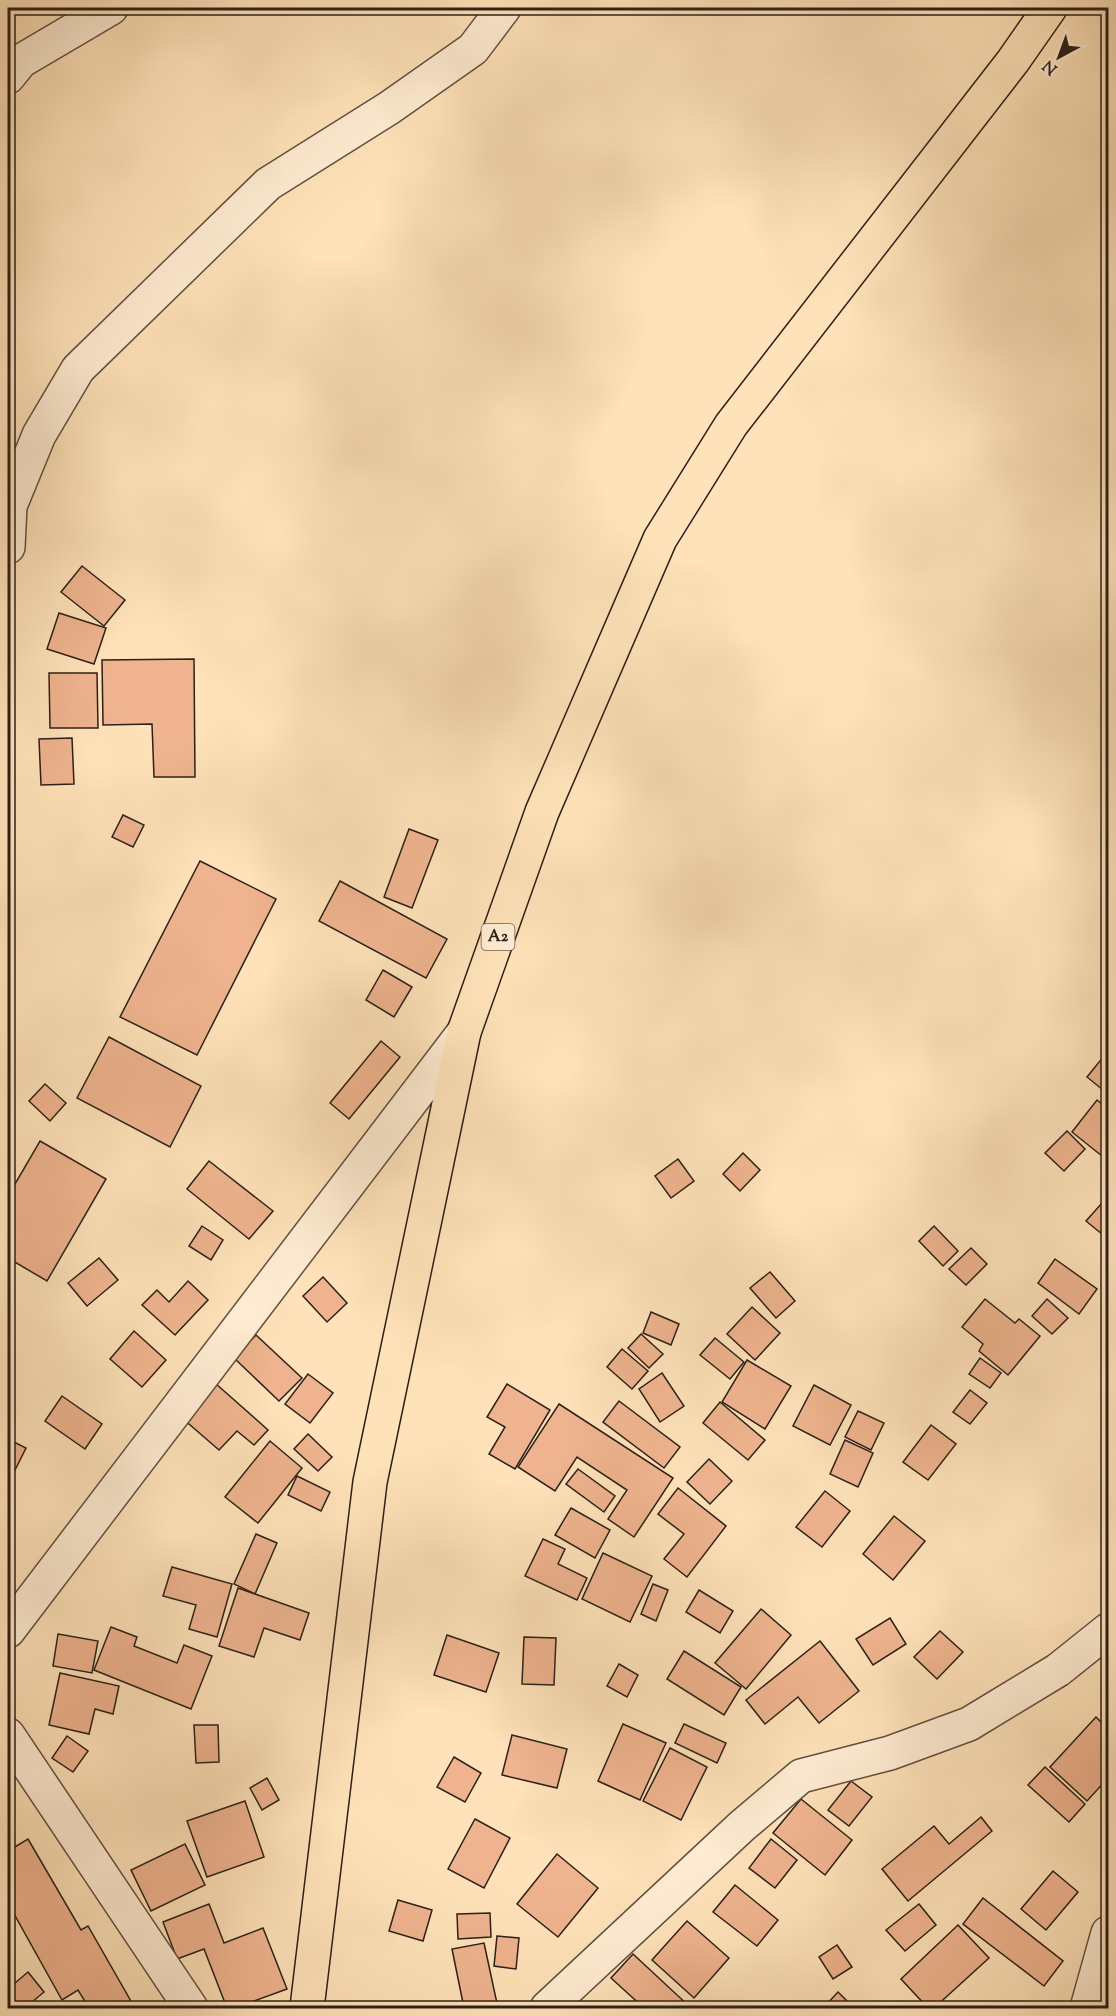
<svg xmlns="http://www.w3.org/2000/svg" width="1116" height="2016" font-family="'Sorts Mill Goudy',serif">
  <style>
    .building { fill: #efb48f; stroke: #2c2019; stroke-width: 1.5 }
    .lines { fill: none; stroke-linecap: round; stroke-linejoin: round }
    .minor-casing { stroke: #615041; stroke-width: 36 }
    .highway-casing { stroke: #2c2019; stroke-width: 36 }
    .minor { stroke: #ffecd2; stroke-width: 33 }
    .highway { stroke: #ffe2b9; stroke-width: 33 }
    .labels { text-anchor: middle; dominant-baseline: central; stroke-width: 4.5; stroke-linejoin: round; paint-order: stroke }
    .shield { fill: #ffecd2; stroke: #6b5d50; stroke-width: 1.5 }
    .shield-label { font-size: 16px; font-weight: bold; fill: #2c2019 }
  </style>
  <rect width="100%" height="100%" fill="#ffe2b9"/>
  <filter id="stains"><feTurbulence type="fractalNoise" baseFrequency=".00333" numOctaves="4"/><feColorMatrix values="0 0 0 0 .2 0 0 0 0 .09 0 0 0 0 .02 0 0 0 .5 -.17"/></filter>
  <radialGradient id="worn" r=".72"><stop offset=".6" stop-color="#630" stop-opacity="0"/><stop offset="1" stop-color="#630" stop-opacity=".3"/></radialGradient>
  <g class="building">
    <polygon points="82,566 125,600 104,626 61,592"/>
    <polygon points="59,613 106,628 94,664 47,649"/>
    <polygon points="194,659 195,777 154,777 152,724 103,725 102,660"/>
    <polygon points="49,673 97,673 98,728 50,728"/>
    <polygon points="72,738 74,784 41,785 39,739"/>
    <polygon points="123,815 144,825 133,847 112,837"/>
    <polygon points="409,829 438,840 412,908 384,897"/>
    <polygon points="200,861 276,899 197,1055 120,1017"/>
    <polygon points="340,881 447,939 426,978 319,921"/>
    <polygon points="383,970 412,987 394,1017 366,1000"/>
    <polygon points="109,1037 201,1086 170,1147 77,1098"/>
    <polygon points="381,1041 400,1057 349,1119 330,1103"/>
    <polygon points="1108,1051 1108,1094 1087,1077"/>
    <polygon points="45,1084 66,1103 50,1121 29,1101"/>
    <polygon points="1097,1100 1108,1109 1107,1160 1072,1132"/>
    <polygon points="1067,1131 1085,1149 1064,1171 1045,1153"/>
    <polygon points="40,1141 106,1179 47,1281 8,1258 8,1196"/>
    <polygon points="743,1153 760,1170 740,1191 723,1174"/>
    <polygon points="678,1159 694,1181 671,1198 655,1176"/>
    <polygon points="209,1161 273,1211 249,1239 187,1189"/>
    <polygon points="1102,1203 1108,1209 1108,1239 1086,1221"/>
    <polygon points="202,1226 223,1240 211,1260 189,1246"/>
    <polygon points="934,1226 958,1251 943,1266 919,1241"/>
    <polygon points="971,1248 987,1264 966,1285 949,1269"/>
    <polygon points="99,1258 118,1280 87,1306 68,1283"/>
    <polygon points="1055,1259 1097,1289 1079,1314 1038,1283"/>
    <polygon points="770,1272 795,1301 776,1318 750,1288"/>
    <polygon points="323,1277 347,1303 327,1322 303,1296"/>
    <polygon points="188,1281 208,1300 175,1335 142,1305 157,1290 169,1302"/>
    <polygon points="985,1299 1015,1323 1019,1319 1040,1336 1008,1375 979,1351 983,1344 962,1327"/>
    <polygon points="1047,1299 1068,1318 1052,1334 1032,1316"/>
    <polygon points="752,1307 780,1333 755,1360 727,1334"/>
    <polygon points="651,1312 679,1324 671,1345 643,1333"/>
    <polygon points="134,1331 166,1360 142,1387 110,1359"/>
    <polygon points="641,1334 663,1354 649,1368 628,1348"/>
    <polygon points="256,1335 302,1378 279,1401 234,1358"/>
    <polygon points="715,1338 744,1362 730,1379 700,1355"/>
    <polygon points="622,1349 648,1371 632,1389 607,1367"/>
    <polygon points="980,1358 1001,1373 990,1388 969,1374"/>
    <polygon points="747,1360 791,1386 765,1429 722,1402"/>
    <polygon points="662,1373 684,1406 660,1422 639,1389"/>
    <polygon points="308,1374 333,1393 310,1423 285,1404"/>
    <polygon points="215,1383 268,1430 254,1445 237,1431 219,1450 182,1418"/>
    <polygon points="507,1384 550,1410 515,1469 489,1454 505,1427 487,1417"/>
    <polygon points="814,1385 851,1405 830,1445 793,1426"/>
    <polygon points="970,1390 987,1403 970,1424 953,1412"/>
    <polygon points="62,1396 102,1424 85,1449 45,1421"/>
    <polygon points="619,1401 680,1447 664,1468 603,1422"/>
    <polygon points="720,1402 765,1440 748,1460 703,1423"/>
    <polygon points="559,1404 673,1478 634,1537 608,1519 627,1490 577,1457 555,1491 518,1467"/>
    <polygon points="858,1411 884,1423 871,1450 845,1437"/>
    <polygon points="931,1425 956,1444 928,1480 903,1462"/>
    <polygon points="308,1434 332,1457 318,1471 294,1449"/>
    <polygon points="8,1439 26,1448 12,1476 8,1474"/>
    <polygon points="845,1440 873,1453 858,1487 830,1474"/>
    <polygon points="270,1441 302,1468 258,1523 225,1497"/>
    <polygon points="709,1459 732,1481 710,1504 687,1482"/>
    <polygon points="578,1469 615,1496 604,1512 566,1484"/>
    <polygon points="297,1476 330,1492 321,1511 288,1495"/>
    <polygon points="678,1488 726,1526 687,1577 664,1559 684,1534 658,1514"/>
    <polygon points="825,1491 850,1511 822,1547 796,1527"/>
    <polygon points="571,1508 610,1530 595,1558 555,1535"/>
    <polygon points="894,1516 925,1541 893,1580 863,1554"/>
    <polygon points="256,1534 277,1543 255,1594 234,1584"/>
    <polygon points="543,1539 565,1549 558,1564 587,1578 577,1600 525,1576"/>
    <polygon points="603,1553 652,1576 630,1622 582,1599"/>
    <polygon points="172,1567 232,1584 217,1637 189,1629 196,1605 163,1596"/>
    <polygon points="653,1584 668,1590 656,1621 641,1614"/>
    <polygon points="238,1588 309,1613 300,1640 264,1628 254,1657 219,1646"/>
    <polygon points="699,1590 733,1611 720,1633 686,1612"/>
    <polygon points="761,1609 791,1635 746,1689 715,1663"/>
    <polygon points="890,1618 906,1644 873,1665 856,1639"/>
    <polygon points="111,1627 137,1637 134,1646 177,1663 184,1645 212,1656 191,1709 94,1670"/>
    <polygon points="940,1631 963,1652 937,1679 914,1657"/>
    <polygon points="58,1634 98,1641 92,1673 53,1666"/>
    <polygon points="447,1635 499,1653 486,1692 434,1675"/>
    <polygon points="524,1637 556,1638 554,1685 522,1684"/>
    <polygon points="820,1641 859,1691 819,1723 798,1697 765,1724 746,1700"/>
    <polygon points="684,1651 741,1687 724,1715 667,1679"/>
    <polygon points="619,1664 638,1675 627,1697 607,1686"/>
    <polygon points="60,1673 119,1686 113,1714 95,1709 89,1734 49,1725"/>
    <polygon points="1096,1717 1108,1729 1108,1778 1087,1801 1050,1767"/>
    <polygon points="623,1724 666,1743 640,1800 598,1781"/>
    <polygon points="684,1724 726,1743 717,1763 675,1743"/>
    <polygon points="194,1725 218,1725 219,1762 196,1763"/>
    <polygon points="512,1735 567,1749 557,1788 502,1775"/>
    <polygon points="67,1736 88,1751 73,1772 52,1758"/>
    <polygon points="670,1748 707,1767 681,1820 643,1801"/>
    <polygon points="454,1757 481,1773 465,1802 437,1787"/>
    <polygon points="1045,1767 1085,1804 1069,1822 1028,1785"/>
    <polygon points="267,1778 279,1800 262,1810 250,1788"/>
    <polygon points="851,1781 872,1797 849,1826 828,1810"/>
    <polygon points="801,1799 852,1840 825,1875 773,1833"/>
    <polygon points="245,1801 264,1857 207,1877 187,1821"/>
    <polygon points="981,1817 992,1831 908,1901 882,1869 934,1826 949,1844"/>
    <polygon points="475,1819 510,1838 484,1888 448,1869"/>
    <polygon points="28,1839 81,1930 88,1926 132,2003 123,2008 89,2008 78,1990 62,2000 8,1903 8,1851"/>
    <polygon points="771,1839 797,1860 775,1888 749,1868"/>
    <polygon points="185,1844 205,1885 151,1911 131,1870"/>
    <polygon points="557,1854 598,1888 558,1937 517,1904"/>
    <polygon points="1053,1871 1078,1892 1046,1930 1021,1909"/>
    <polygon points="735,1885 778,1920 757,1946 713,1912"/>
    <polygon points="983,1898 1063,1961 1044,1986 963,1924"/>
    <polygon points="398,1900 432,1910 423,1941 389,1931"/>
    <polygon points="209,1904 224,1943 263,1928 287,1989 235,2008 227,2008 204,1949 177,1959 163,1922"/>
    <polygon points="919,1904 936,1925 905,1951 886,1930"/>
    <polygon points="490,1913 491,1937 458,1939 457,1914"/>
    <polygon points="687,1921 729,1958 694,1998 652,1960"/>
    <polygon points="958,1925 989,1958 934,2008 928,2008 901,1979"/>
    <polygon points="497,1936 519,1938 516,1969 494,1966"/>
    <polygon points="484,1943 498,2008 464,2008 452,1949"/>
    <polygon points="837,1945 852,1967 833,1979 819,1957"/>
    <polygon points="633,1954 690,2007 688,2008 644,2008 611,1978"/>
    <polygon points="28,1972 44,1992 25,2008 8,2008 8,1989"/>
    <polygon points="838,1992 854,2008 823,2008"/>
  </g>
  <g class="lines">
    <g class="minor-casing">
      <g id="minor">
        <polyline points="8,77 21,61 111,8"/>
        <polyline points="8,547 10,506 39,435 78,369 268,184 389,108 473,49 504,8"/>
        <polyline points="8,1631 464,1032"/>
        <polyline points="8,1735 191,2008"/>
        <polyline points="547,2008 742,1826 801,1776 890,1753 969,1724 1058,1670 1108,1630"/>
        <polyline points="1087,2008 1108,1933"/>
      </g>
    </g>
    <g class="highway-casing">
      <polyline id="highway" points="307,2008 370,1482 464,1032 542,812 660,539 731,425 1013,61 1050,8"/>
    </g>
    <use href="#minor" class="minor"/>
    <use href="#highway" class="highway"/>
  </g>
  <g class="labels">
    <rect class="shield" x="481.5" y="924" width="33" height="26" rx="4.5"/>
    <g class="shield-label">
      <text x="498" y="937">A2</text>
    </g>
  </g>
  <rect width="1116" height="2016" fill="none" stroke="#ffe2b9" stroke-width="30"/>
  <rect x="9" y="9" width="1098" height="1998" fill="none" stroke="#2c2019" stroke-width="3"/>
  <rect x="15" y="15" width="1086" height="1986" fill="none" stroke="#2c2019" stroke-width="1.5"/>
  <g transform="translate(1059 57) rotate(221)" stroke="#ffecd2" stroke-width="4.5" paint-order="stroke">
  <path d="M0-4.5L10 22L0 15L-10 22Z" fill="#2c2019"/>
  <text y="-9" font-size="16" font-weight="bold" text-anchor="middle" fill="#2c2019">N</text>
  </g>
  <rect width="100%" height="100%" filter="url(#stains)"/>
  <rect width="100%" height="100%" fill="url(#worn)"/>
</svg>
